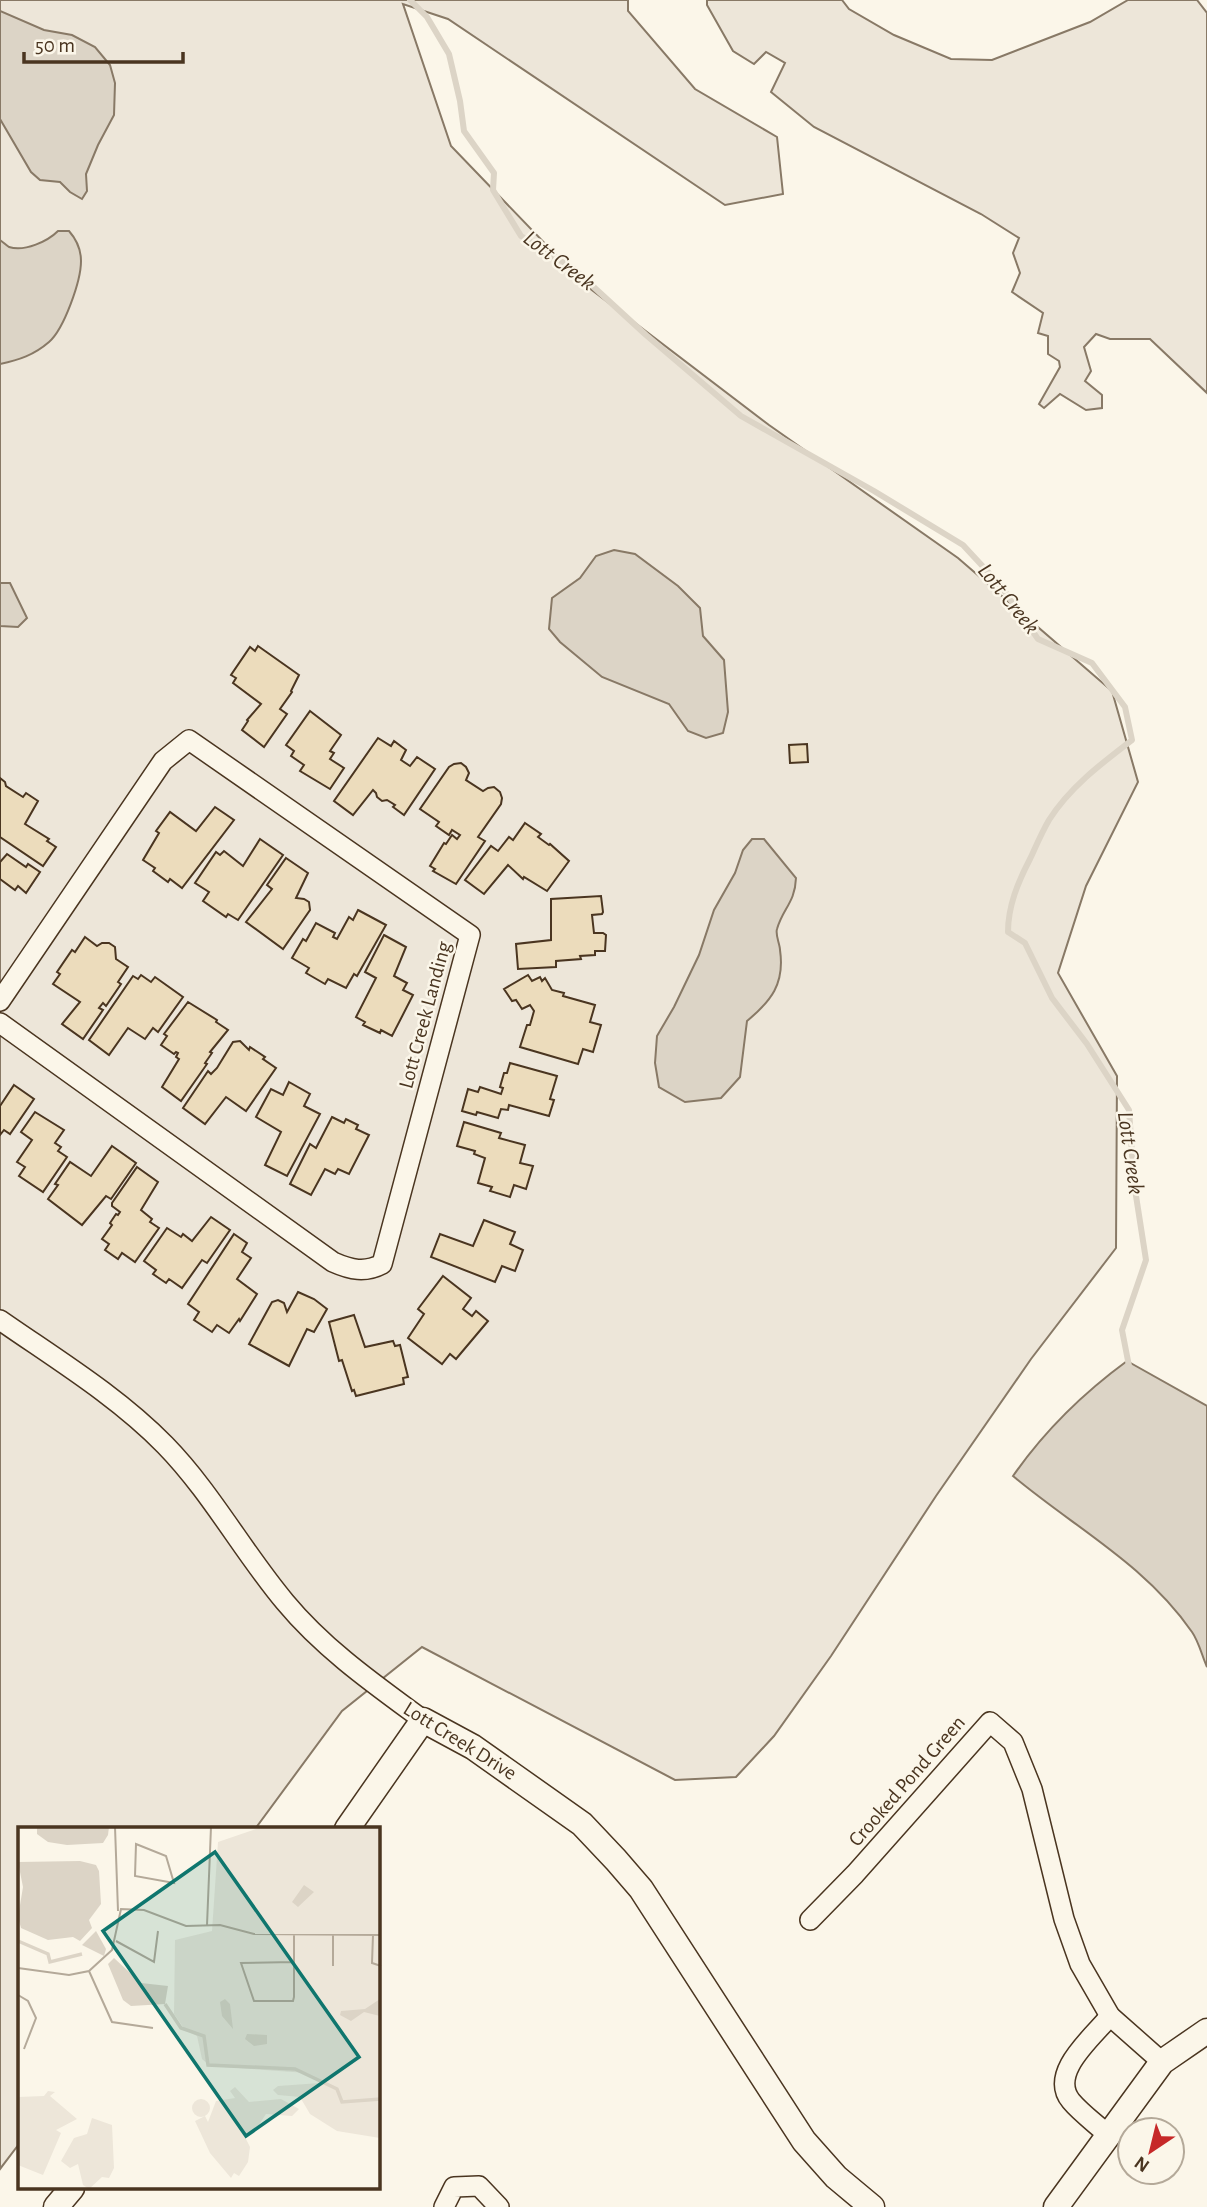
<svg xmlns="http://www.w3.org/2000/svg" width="1207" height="2207" font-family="'Alegreya Sans',sans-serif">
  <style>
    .green { fill: #ede6d9; stroke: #887966; stroke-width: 2 }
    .water { fill: #dcd4c6; stroke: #887966; stroke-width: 2 }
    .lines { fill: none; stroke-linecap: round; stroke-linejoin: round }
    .stream { stroke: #dcd4c6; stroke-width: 6 }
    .building { fill: #ecdcbc; stroke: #4a3520; stroke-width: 2 }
    .minor-casing { stroke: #4a3520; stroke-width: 22 }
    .tertiary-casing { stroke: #4a3520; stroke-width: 27 }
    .minor { stroke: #fbf6e9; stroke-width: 19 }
    .tertiary { stroke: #fbf6e9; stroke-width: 24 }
    .labels { text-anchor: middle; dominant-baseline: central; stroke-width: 5; stroke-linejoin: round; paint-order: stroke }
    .street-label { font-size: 21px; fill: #4a3520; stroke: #fbf6e9 }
    .water-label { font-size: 23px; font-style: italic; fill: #4a3520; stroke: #fbf6e9 }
    .inset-river { fill: none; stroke: #dcd4c6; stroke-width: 3.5 }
    .inset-road { fill: none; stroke: #b4a999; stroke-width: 2 }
    .view { fill: #0f766e; fill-opacity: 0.15; stroke: #0f766e; stroke-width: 3.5 }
    .inset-edge { fill: none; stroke: #4a3520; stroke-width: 3.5 }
  </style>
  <rect width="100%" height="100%" fill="#fbf6e9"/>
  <g class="green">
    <polygon points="0,0 628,0 628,11 695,89 777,137 783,194 725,205 448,19 403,4 451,146 584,284 769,425 958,558 1112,691 1138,782 1086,886 1058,973 1117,1076 1116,1248 1031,1359 936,1496 831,1656 774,1736 736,1777 675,1780 422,1647 342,1711 255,1829 19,1829 19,2144 0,2169"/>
    <polygon points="707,0 842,0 849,9 894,35 951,59 992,60 1090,22 1128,0 1197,0 1207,13 1207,393 1150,339 1110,339 1096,334 1084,347 1091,371 1085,381 1102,395 1102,408 1086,410 1060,394 1044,408 1039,404 1060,367 1059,361 1048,354 1048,336 1038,333 1043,313 1012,292 1020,273 1013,253 1019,238 981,214 814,127 771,92 785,63 766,52 754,64 733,51 707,5"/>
  </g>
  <g class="water">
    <polygon points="0,11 44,30 72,35 95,47 110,65 115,83 114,115 98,145 86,174 87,191 82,199 70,192 60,182 40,180 31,172 0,119"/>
    <path d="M58,231H69C76,239 81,250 81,261C81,281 64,329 49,342C34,355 19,360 0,364V240C3,242 6,245 9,247C25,252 48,241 58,231Z"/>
    <polygon points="614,550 635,554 678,586 700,608 703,636 724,660 728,712 723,733 706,738 688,731 669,704 602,677 560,642 549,629 552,598 580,578 596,556"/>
    <polygon points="0,583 10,583 27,618 18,627 0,626"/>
    <path d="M752,839H764L796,878C795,903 783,908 777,929C775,935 780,944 780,950C785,984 771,1001 747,1021L740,1077L721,1098L685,1102L659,1087L655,1063L657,1036L674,1007L699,955L714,910L735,873L743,850Z"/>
    <path d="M1127,1361L1207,1406V1667C1202,1656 1199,1642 1192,1632C1145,1564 1075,1528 1013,1476C1045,1430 1082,1394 1127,1361Z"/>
  </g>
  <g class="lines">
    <path class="stream" d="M410,0L427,17L449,54L460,101L464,131L494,173L493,190L521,236L573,268L646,335L741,416L874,491L963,545L1001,586L1038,639L1092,663L1125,707L1132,740C1102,763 1070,787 1049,820C1042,832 1036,846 1030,859C1018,882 1008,906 1008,932L1025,943L1052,998L1087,1044L1129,1110L1134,1183L1146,1260L1122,1330L1129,1366"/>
  </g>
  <g class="building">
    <polygon points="258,646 299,675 291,691 292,692 280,709 287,714 264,747 242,730 248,721 247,720 261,704 233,683 236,678 231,675 250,647 255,651"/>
    <polygon points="310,711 341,735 330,751 334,753 330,759 344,768 330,789 300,771 304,765 291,756 294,751 286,745"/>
    <polygon points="378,738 391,746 394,741 406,750 401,760 410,766 417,757 435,769 404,815 393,807 395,805 387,800 382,801 377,797 376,793 373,790 353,815 334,801"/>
    <polygon points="807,744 808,762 790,763 789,745"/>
    <polygon points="461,763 466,767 469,773 466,780 483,791 488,788 494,787 500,792 502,798 501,804 478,837 485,841 456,884 433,871 435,869 430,866 444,843 446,844 452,835 457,839 460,835 452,830 449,835 436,826 439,822 420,809 449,767 454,764"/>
    <polygon points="0,778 5,782 6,786 23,797 26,793 38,801 25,824 49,839 47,841 56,847 43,866 0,837"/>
    <polygon points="215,807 234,820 182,888 170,879 168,882 153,871 155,868 143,860 159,833 156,831 170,812 196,831"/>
    <polygon points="525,823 541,834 538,837 549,845 550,844 569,861 547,891 524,877 523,879 508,865 484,894 465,880 491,846 498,851 509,837 513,840"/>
    <polygon points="260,839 283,855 238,920 228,914 226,917 203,901 209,892 195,883 216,852 220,855 224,851 243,866"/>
    <polygon points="7,854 26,867 28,864 40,872 26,893 18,886 15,890 0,879 0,862"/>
    <polygon points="286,858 308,873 296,898 304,899 309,902 310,910 283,949 246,922 272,889 267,885"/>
    <polygon points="601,896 603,912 602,914 592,915 594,933 603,933 606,935 605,951 595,951 595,955 580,956 581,959 556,961 556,967 518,969 516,944 551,940 551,899"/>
    <polygon points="358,910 386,925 357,976 354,974 346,988 328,979 325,984 306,973 309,968 292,958 303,939 306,941 316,923 335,933 333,937 337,939 349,917 353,920"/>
    <polygon points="384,935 406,947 394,976 407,983 403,990 413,995 392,1036 381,1030 380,1033 363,1025 365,1022 356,1017 376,978 365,972"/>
    <polygon points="85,937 97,946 102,943 109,943 115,947 116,959 128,967 118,982 121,984 106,1006 103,1003 99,1008 103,1010 83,1039 62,1024 80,1002 53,984 60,974 57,972 72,950 75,952"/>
    <polygon points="141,975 151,982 155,977 183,997 158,1032 153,1028 145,1039 128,1028 109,1055 89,1040 133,976 138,979"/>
    <polygon points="528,975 532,981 540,977 542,981 545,978 552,990 564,993 563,996 595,1005 590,1022 601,1025 593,1052 583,1049 578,1064 520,1047 527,1025 530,1025 534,1011 530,1005 522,1009 516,1000 512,1001 504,989"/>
    <polygon points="188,1002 217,1020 216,1022 228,1030 210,1052 212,1053 205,1063 207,1064 181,1101 162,1087 179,1059 176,1057 178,1053 176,1052 174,1054 161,1045 167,1036 164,1034"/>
    <polygon points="240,1041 249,1050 250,1047 265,1057 263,1059 276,1068 246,1111 226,1097 205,1124 183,1108 208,1071 211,1074 217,1068 233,1042"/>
    <polygon points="510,1063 557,1076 550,1099 554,1100 549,1116 509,1105 508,1110 501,1109 498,1118 477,1112 476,1115 462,1111 468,1089 478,1092 480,1087 501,1094 503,1088 500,1087 504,1073 507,1073"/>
    <polygon points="289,1082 310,1094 304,1106 320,1114 287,1176 265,1165 281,1132 256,1117 271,1089 283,1095"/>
    <polygon points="14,1085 34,1099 10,1134 4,1130 0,1135 0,1106"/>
    <polygon points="35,1112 64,1130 55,1143 61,1147 58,1151 67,1157 43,1192 19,1176 25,1167 17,1162 32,1140 21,1132"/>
    <polygon points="332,1117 344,1123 346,1119 358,1125 356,1129 369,1135 349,1174 338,1169 335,1174 325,1169 311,1195 290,1184 310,1144 316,1148"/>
    <polygon points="464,1122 501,1133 499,1138 525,1145 520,1163 533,1166 526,1189 514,1185 510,1197 490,1191 492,1187 478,1183 485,1158 474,1154 475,1151 457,1146"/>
    <polygon points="112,1146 136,1163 111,1199 106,1196 82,1225 48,1199 58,1185 55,1184 70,1162 91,1176"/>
    <polygon points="137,1167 158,1182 141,1210 152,1219 150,1222 159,1228 135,1262 122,1253 118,1259 105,1250 109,1244 102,1239 112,1225 110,1223 116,1214 118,1215 120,1212 112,1206 112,1203"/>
    <polygon points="211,1217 230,1230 207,1263 202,1260 182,1288 169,1279 166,1283 153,1274 156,1270 144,1261 167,1228 181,1237 183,1234 192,1241"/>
    <polygon points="484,1220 515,1232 510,1244 523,1250 515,1271 502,1266 495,1282 431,1257 440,1234 473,1246"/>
    <polygon points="234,1234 247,1243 242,1252 251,1258 237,1279 257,1294 240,1321 239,1319 229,1333 217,1325 212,1332 194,1320 199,1312 188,1304"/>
    <polygon points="443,1276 471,1298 463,1309 472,1316 476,1311 488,1321 456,1359 450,1354 442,1364 408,1338 424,1314 418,1309"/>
    <polygon points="298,1292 314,1299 327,1309 314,1332 307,1329 289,1366 249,1344 272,1302 278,1300 284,1303 287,1312"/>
    <polygon points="354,1315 365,1347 393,1341 395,1346 400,1345 408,1377 403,1378 404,1384 356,1396 354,1390 352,1391 342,1360 339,1361 329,1322"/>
  </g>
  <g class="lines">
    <g class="minor-casing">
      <g id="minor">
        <path d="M0,1001L163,761L189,740L470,935L382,1264C365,1273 351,1270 333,1262L0,1023"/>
        <path d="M0,1320C56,1359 117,1396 165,1445C211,1492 243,1552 285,1602C324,1649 374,1684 423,1720"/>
        <polyline points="810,1920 855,1874 990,1722 1013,1742 1032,1789 1064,1919 1080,1964 1110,2016 1162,2062"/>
        <path d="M1107,2134C1095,2123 1081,2113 1071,2101C1048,2073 1093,2037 1110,2016"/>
        <polyline points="444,2207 454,2187 479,2186 499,2207"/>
      </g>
    </g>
    <g class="tertiary-casing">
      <g id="tertiary">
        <polyline points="347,1829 423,1720 473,1747 582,1824 616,1860 641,1889 804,2141 836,2177 872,2207"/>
        <polyline points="56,2207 72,2188"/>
        <polyline points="1056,2207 1162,2062 1207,2031"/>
      </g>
    </g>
    <use href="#minor" class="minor"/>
    <use href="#tertiary" class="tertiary"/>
  </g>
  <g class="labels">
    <g class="street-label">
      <text transform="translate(425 1015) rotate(-75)">Lott Creek Landing</text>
      <text transform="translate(460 1741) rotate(32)">Lott Creek Drive</text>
      <text transform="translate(907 1781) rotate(-49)">Crooked Pond Green</text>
    </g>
    <g class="water-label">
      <text transform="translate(559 261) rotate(37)">Lott Creek</text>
      <text transform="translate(1008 599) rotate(51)">Lott Creek</text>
      <text transform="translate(1130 1153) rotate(82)">Lott Creek</text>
    </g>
  </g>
  <g transform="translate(18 1827)">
    <rect width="362" height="362" fill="#fbf6e9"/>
    <path d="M244,0H362V311L319,304L292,287L282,270L260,268L255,263L260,259L302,256L289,246L192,239L184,232L179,209L167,203L156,187L157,113L194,104L200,15ZM217,260L231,275L263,272L281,282L274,289L248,287L235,307L226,308L232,320L230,335L221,349L216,346L213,351L192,326L177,294L187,289L190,295L198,274L217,271L212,264ZM30,264L37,265L32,269L59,292L38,303L43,306L25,348L0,338V270L26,269ZM174 281a9 9 0 1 1 18 0a9 9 0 1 1-18 0ZM74,291L94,298L96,341L91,351L84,350L71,362L65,358L60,337L52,341L43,334L56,311L69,307Z" fill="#ede6d9"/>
    <path d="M19,0H91L90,8L85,16L49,18L30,15L19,7ZM62,34L78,38L81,44L83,77L71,93L74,101L62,114L55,110L30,113L3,101L0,90L5,60L0,35ZM286,58L296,65L280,80L274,75ZM78,104L88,122L86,129L64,118ZM96,131L123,156L150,159L147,177L113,179L105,173L90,137ZM207,172L212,177L215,202L204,189L202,175ZM362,172V189L346,185L333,194L322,188L323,184L347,182ZM229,207L249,208V217L236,219L227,212Z" fill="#dcd4c6"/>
    <path class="inset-river" d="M0,114L30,127L32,135L64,127M147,177L163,201L186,209L190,238L277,242L319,262L324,275L363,272"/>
    <path class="inset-road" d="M97,0L100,84M118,17L148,29L156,56L117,49ZM189,98L193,0M355,108L354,136L363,139M98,114L136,135L140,104M276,135L223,136L236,174H275L276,170V108M315,139V108M0,141L51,148L71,144L94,123L103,82L126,83L168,99L202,98L236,107L363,108M71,144L94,195L135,201M0,168L10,174L18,191L6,222"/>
    <path class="view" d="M197,25L341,230L228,309L85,104Z"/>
    <rect width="362" height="362" class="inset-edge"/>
  </g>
  <g transform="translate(1151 2151) rotate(215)"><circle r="33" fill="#fbf6e9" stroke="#b4a999" stroke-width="2"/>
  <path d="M0-5L12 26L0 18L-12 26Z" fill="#c62828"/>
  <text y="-10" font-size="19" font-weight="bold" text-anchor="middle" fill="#4a3520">N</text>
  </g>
  <path d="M24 52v10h159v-10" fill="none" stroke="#4a3520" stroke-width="3.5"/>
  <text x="35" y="52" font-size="21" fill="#4a3520" stroke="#fbf6e9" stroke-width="5" paint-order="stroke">50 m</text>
</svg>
